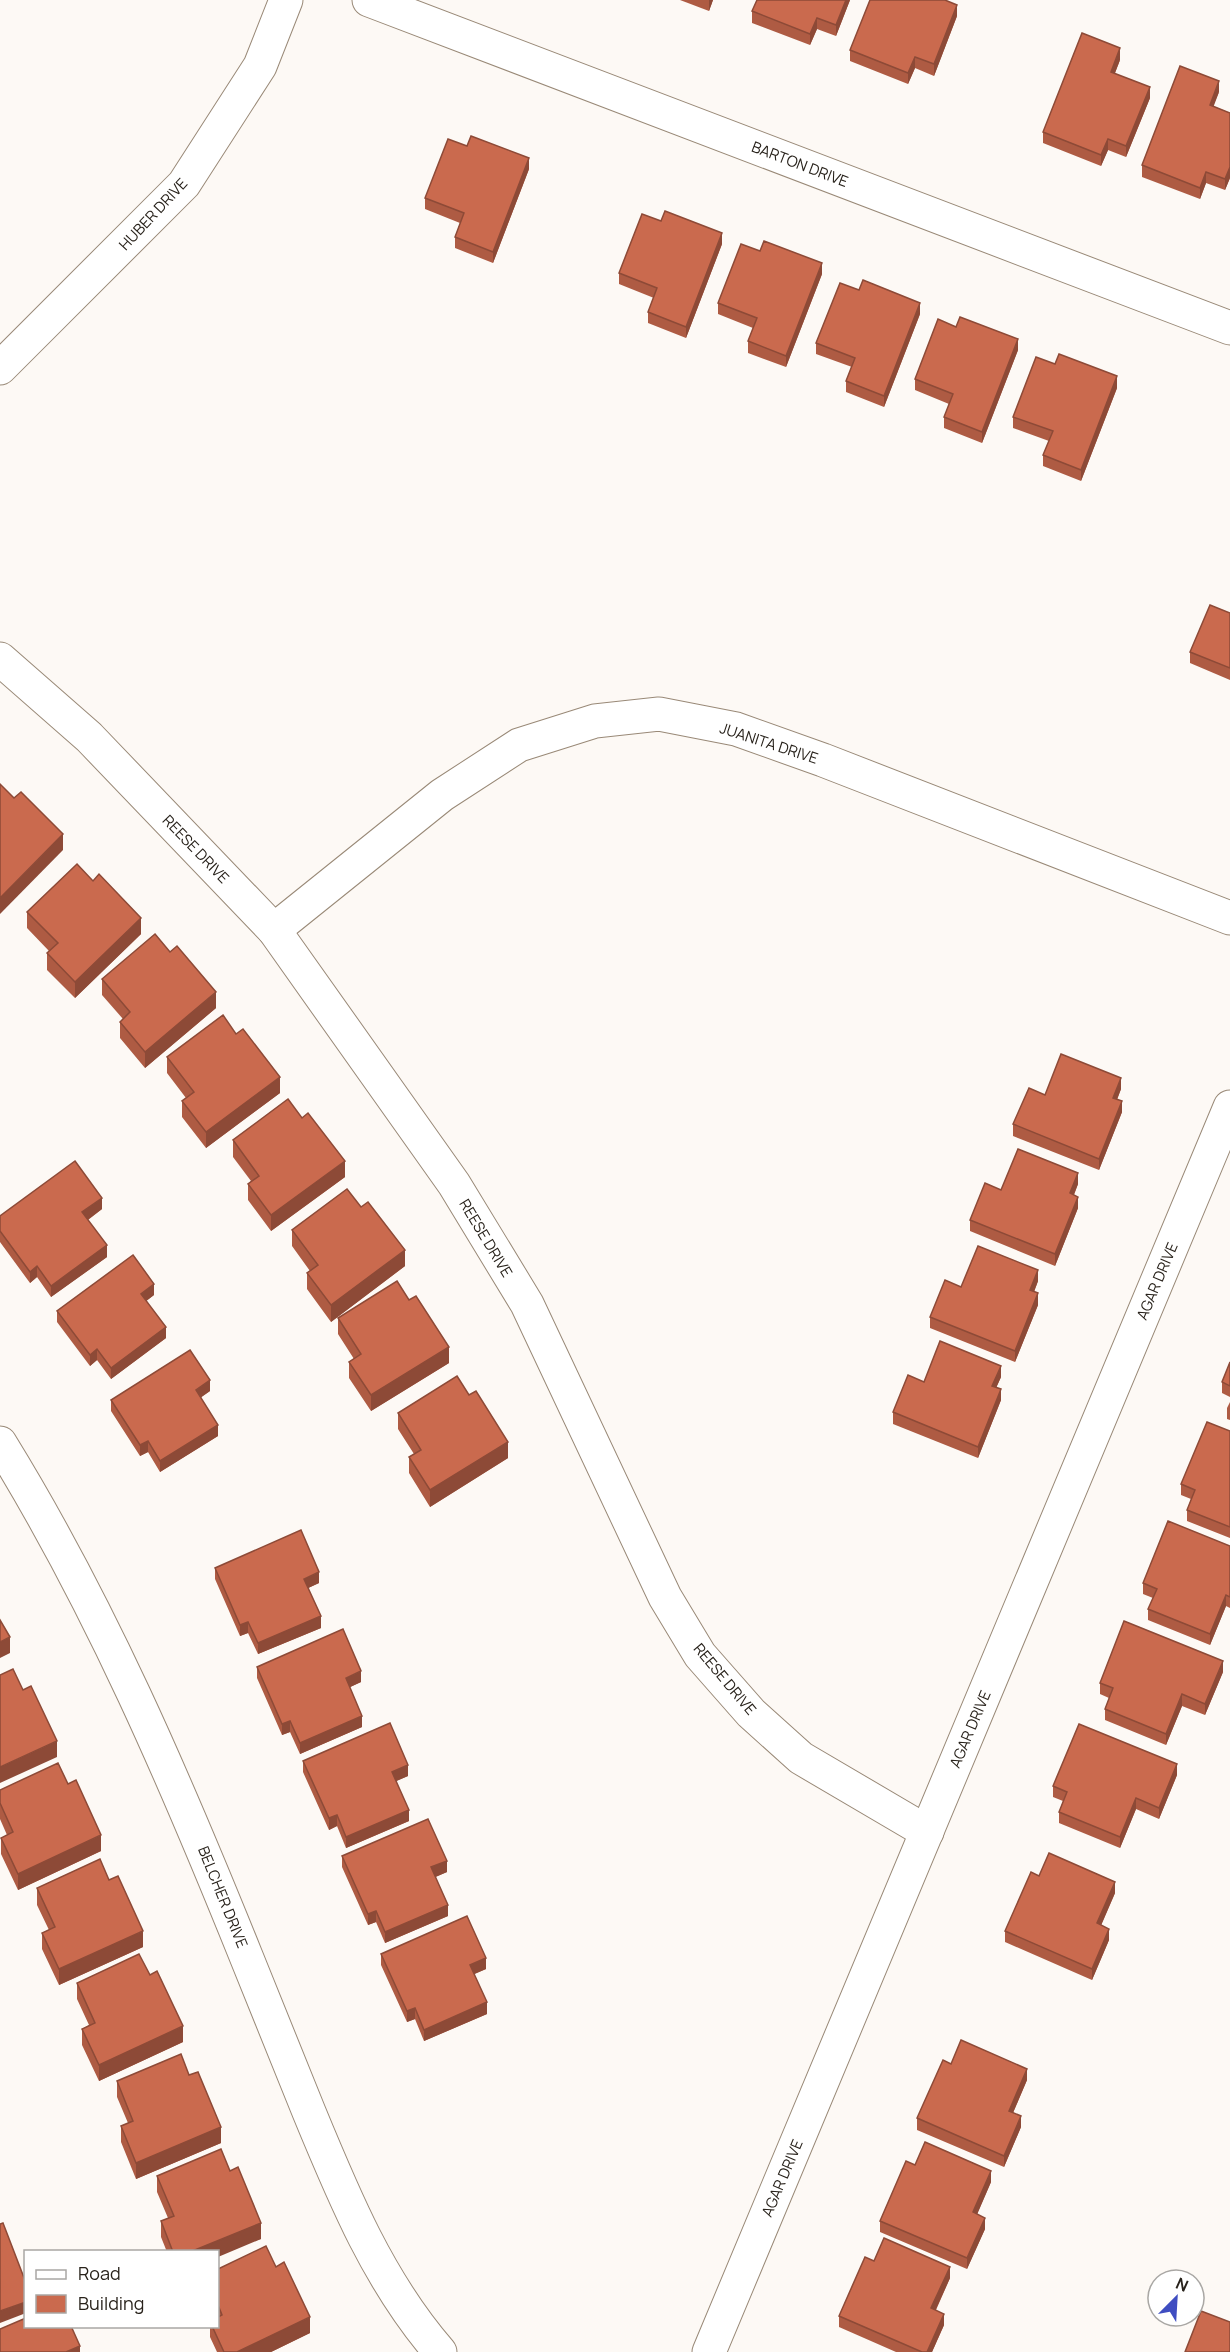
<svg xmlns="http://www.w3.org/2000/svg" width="1230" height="2352" font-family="Manrope,sans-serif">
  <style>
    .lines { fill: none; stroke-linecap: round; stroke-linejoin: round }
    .minor-casing { stroke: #998977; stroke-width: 35 }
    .minor { stroke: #fff; stroke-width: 33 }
    .wall { fill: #ae5b43 }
    .shaded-wall { fill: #8d4a37 }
    .building { fill: #ca6a4e; stroke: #8d4a37; stroke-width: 1.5 }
    .labels { text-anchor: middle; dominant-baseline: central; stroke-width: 5; stroke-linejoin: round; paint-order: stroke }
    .street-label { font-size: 15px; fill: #28221b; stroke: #fff }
  </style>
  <rect width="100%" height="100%" fill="#fdf9f5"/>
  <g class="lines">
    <g class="minor-casing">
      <g id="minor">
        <polyline points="369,0 1230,328"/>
        <polyline points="0,368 184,184 260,66 286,0"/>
        <polyline points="0,659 89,737 274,930 454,1184 527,1304 665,1597 700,1655 751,1713 801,1758 927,1832"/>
        <polyline points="274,930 442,795 519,745 595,721 659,714 736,729 823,760 1230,918"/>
        <path d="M0,1443C100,1605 175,1780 246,1956C267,2008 288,2060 309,2112C344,2197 379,2282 440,2352"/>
        <polyline points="709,2352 1230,1107"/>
      </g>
    </g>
    <use href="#minor" class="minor"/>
  </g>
  <g class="wall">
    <polygon points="680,0 713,0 709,11"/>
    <polygon points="850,0 836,36 817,29 810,45 752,23 752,11"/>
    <polygon points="957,16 934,76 915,68 908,84 850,61 850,50"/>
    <polygon points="1120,60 1115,73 1150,98 1126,157 1108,150 1101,166 1043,143 1043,132"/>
    <polygon points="1219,92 1213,106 1230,113 1230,178 1225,190 1206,183 1200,199 1142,177 1142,165"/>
    <polygon points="529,169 493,263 455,248 455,237 460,223 425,209 425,198"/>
    <polygon points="722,244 686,338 648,323 648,312 654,298 619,284 619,273"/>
    <polygon points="822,274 786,367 748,353 748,341 753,328 718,314 718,303"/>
    <polygon points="920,314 884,407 846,392 846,381 852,367 816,354 816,343"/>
    <polygon points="1018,350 982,443 944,428 944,417 949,404 915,390 915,379"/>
    <polygon points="1117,388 1081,481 1043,466 1043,455 1049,441 1013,428 1013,417"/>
    <polygon points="1230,613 1230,680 1190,663 1190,652"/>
    <polygon points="27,912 141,934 75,998 47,970 47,953 49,951 27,928"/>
    <polygon points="102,979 216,1008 145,1068 120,1038 120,1022 123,1019 102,995"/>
    <polygon points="167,1057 280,1093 206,1148 182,1117 182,1101 186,1098 167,1073"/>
    <polygon points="1121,1089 1117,1100 1122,1112 1099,1170 1013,1136 1013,1124 1045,1095"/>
    <polygon points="233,1140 345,1177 271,1231 248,1200 248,1184 251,1181 233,1157"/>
    <polygon points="1078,1184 1074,1195 1078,1208 1055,1266 970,1231 970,1220 1001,1190"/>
    <polygon points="102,1209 88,1220 107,1257 51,1297 37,1277 30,1283 0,1242 0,1216"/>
    <polygon points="292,1230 405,1266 331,1322 307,1289 307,1273 310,1271 292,1246"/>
    <polygon points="1038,1281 1034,1292 1038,1305 1015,1362 930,1328 930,1317 961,1287"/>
    <polygon points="154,1295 146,1301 166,1338 111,1379 97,1360 90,1366 57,1322 57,1311"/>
    <polygon points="338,1318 449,1363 371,1411 349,1378 349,1362 354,1359 338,1334"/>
    <polygon points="1230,1362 1230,1397 1222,1393 1222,1382"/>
    <polygon points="1001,1377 996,1388 1001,1400 978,1458 893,1424 893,1412 924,1382"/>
    <polygon points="210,1391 201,1397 218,1436 160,1472 148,1452 140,1456 111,1411 111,1400"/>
    <polygon points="1230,1402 1230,1420 1227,1419 1227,1408"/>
    <polygon points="398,1413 508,1458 430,1507 409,1473 409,1457 414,1454 398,1429"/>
    <polygon points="1230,1431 1230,1538 1187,1521 1187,1510 1191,1499 1181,1495 1181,1484"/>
    <polygon points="1230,1546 1230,1608 1226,1606 1210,1645 1148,1620 1148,1609 1153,1598 1143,1594 1143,1583"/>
    <polygon points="215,1568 319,1583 308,1588 321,1628 258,1654 248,1633 240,1636 215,1579"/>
    <polygon points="257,1667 361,1682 350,1687 362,1727 300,1754 290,1732 282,1735 257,1678"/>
    <polygon points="1223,1672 1205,1715 1182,1706 1166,1745 1105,1720 1105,1709 1109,1698 1100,1694 1100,1683"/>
    <polygon points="303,1761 408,1776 396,1781 409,1821 346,1848 337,1826 329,1830 303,1772"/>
    <polygon points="1177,1775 1159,1819 1136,1809 1120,1848 1059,1823 1059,1812 1063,1801 1053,1797 1053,1786"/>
    <polygon points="0,1790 101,1851 18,1890 1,1854 1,1838 7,1835 0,1819"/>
    <polygon points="342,1856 447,1872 435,1877 448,1916 385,1943 376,1922 368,1925 342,1867"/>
    <polygon points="1039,1876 1115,1893 1101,1925 1109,1940 1092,1980 1005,1942 1005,1931"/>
    <polygon points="109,1880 143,1947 59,1985 42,1949 42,1933 49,1930 37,1905 37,1888"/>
    <polygon points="381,1954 486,1969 474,1974 487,2014 424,2041 415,2019 407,2022 381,1965"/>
    <polygon points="77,1983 183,2042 99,2081 82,2045 82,2029 89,2025 77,1999"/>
    <polygon points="951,2064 1027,2080 1013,2113 1021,2127 1004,2167 917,2130 917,2118"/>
    <polygon points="189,2075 221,2143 136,2179 121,2142 121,2126 128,2123 117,2097 117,2081"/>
    <polygon points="915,2165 991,2182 977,2214 985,2229 967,2269 880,2232 880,2221"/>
    <polygon points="230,2171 261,2239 218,2252 167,2252 161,2237 161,2221 168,2218 157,2192 157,2176"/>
    <polygon points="874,2261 950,2278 936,2310 944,2325 932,2352 896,2352 839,2327 839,2316"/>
    <polygon points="276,2267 310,2333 271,2352 217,2352 210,2337 210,2326 218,2326 218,2269"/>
  </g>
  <g class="shaded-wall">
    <polygon points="709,0 713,0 709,11"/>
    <polygon points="846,0 850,0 836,36 836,25"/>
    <polygon points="957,5 957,16 934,76 934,64"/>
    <polygon points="817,18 817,29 810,45 810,34"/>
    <polygon points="1120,48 1120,60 1111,83 1111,72"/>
    <polygon points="915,57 915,68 908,84 908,73"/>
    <polygon points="1219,81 1219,92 1210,116 1210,105"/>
    <polygon points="1150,87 1150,98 1126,157 1126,146"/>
    <polygon points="1108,139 1108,150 1101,166 1101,155"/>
    <polygon points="529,158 529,169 493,263 493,252"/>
    <polygon points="1230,167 1230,178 1225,190 1225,179"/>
    <polygon points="1206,172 1206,183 1200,199 1200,188"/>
    <polygon points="722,233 722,244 686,338 686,327"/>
    <polygon points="822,263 822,274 786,367 786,356"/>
    <polygon points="920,303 920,314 884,407 884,396"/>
    <polygon points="1018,339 1018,350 982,443 982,432"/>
    <polygon points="1117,376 1117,388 1081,481 1081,470"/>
    <polygon points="63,834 63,850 0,914 0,898"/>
    <polygon points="141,918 141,934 75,998 75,982"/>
    <polygon points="216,992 216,1008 145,1068 145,1052"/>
    <polygon points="280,1077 280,1093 206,1148 206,1132"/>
    <polygon points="1121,1078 1121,1089 1113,1109 1113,1098"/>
    <polygon points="1122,1101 1122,1112 1099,1170 1099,1159"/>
    <polygon points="345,1161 345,1177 271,1231 271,1215"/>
    <polygon points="1078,1173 1078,1184 1070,1204 1070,1193"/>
    <polygon points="1078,1197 1078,1208 1055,1266 1055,1254"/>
    <polygon points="102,1198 102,1209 82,1224 82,1212"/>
    <polygon points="107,1245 107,1257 51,1297 51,1286"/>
    <polygon points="405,1250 405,1266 331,1322 331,1305"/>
    <polygon points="37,1266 37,1277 30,1283 30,1272"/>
    <polygon points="1038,1270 1038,1281 1030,1302 1030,1290"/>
    <polygon points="154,1284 154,1295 141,1305 141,1294"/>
    <polygon points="1038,1293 1038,1305 1015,1362 1015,1351"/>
    <polygon points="166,1327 166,1338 111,1379 111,1368"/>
    <polygon points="449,1347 449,1363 371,1411 371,1395"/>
    <polygon points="97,1349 97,1360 90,1366 90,1355"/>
    <polygon points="1001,1366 1001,1377 992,1397 992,1386"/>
    <polygon points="210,1380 210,1391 196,1401 196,1390"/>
    <polygon points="1001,1389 1001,1400 978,1458 978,1447"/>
    <polygon points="218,1425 218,1436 160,1472 160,1461"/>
    <polygon points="148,1441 148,1452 140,1456 140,1445"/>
    <polygon points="508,1442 508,1458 430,1507 430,1490"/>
    <polygon points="319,1572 319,1583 304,1590 304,1579"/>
    <polygon points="1226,1595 1226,1606 1210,1645 1210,1634"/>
    <polygon points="321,1616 321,1628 258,1654 258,1643"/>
    <polygon points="248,1622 248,1633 240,1636 240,1625"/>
    <polygon points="10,1637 10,1653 0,1658 0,1642"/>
    <polygon points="1223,1661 1223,1672 1205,1715 1205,1704"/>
    <polygon points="361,1671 361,1682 346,1689 346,1678"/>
    <polygon points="1182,1694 1182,1706 1166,1745 1166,1734"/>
    <polygon points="362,1716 362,1727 300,1754 300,1743"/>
    <polygon points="290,1721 290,1732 282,1735 282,1724"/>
    <polygon points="57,1741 57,1757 0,1783 0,1767"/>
    <polygon points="1177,1764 1177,1775 1159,1819 1159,1808"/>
    <polygon points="408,1765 408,1776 392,1783 392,1772"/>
    <polygon points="1136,1798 1136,1809 1120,1848 1120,1837"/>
    <polygon points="409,1810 409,1821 346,1848 346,1837"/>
    <polygon points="337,1815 337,1826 329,1830 329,1818"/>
    <polygon points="101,1835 101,1851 18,1890 18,1874"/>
    <polygon points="447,1861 447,1872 431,1879 431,1867"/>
    <polygon points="1115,1882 1115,1893 1097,1935 1097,1923"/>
    <polygon points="448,1905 448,1916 385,1943 385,1932"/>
    <polygon points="376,1911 376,1922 368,1925 368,1914"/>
    <polygon points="1109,1929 1109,1940 1092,1980 1092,1969"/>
    <polygon points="143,1931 143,1947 59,1985 59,1969"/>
    <polygon points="486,1958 486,1969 470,1976 470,1965"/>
    <polygon points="487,2002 487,2014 424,2041 424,2030"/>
    <polygon points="415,2008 415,2019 407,2022 407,2011"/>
    <polygon points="183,2026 183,2042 99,2081 99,2065"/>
    <polygon points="1027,2069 1027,2080 1009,2122 1009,2111"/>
    <polygon points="1021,2116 1021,2127 1004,2167 1004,2156"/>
    <polygon points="221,2127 221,2143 136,2179 136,2163"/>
    <polygon points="991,2171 991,2182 973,2224 973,2212"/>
    <polygon points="985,2218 985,2229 967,2269 967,2258"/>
    <polygon points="261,2223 261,2239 218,2257 218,2252 190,2252"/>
    <polygon points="950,2267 950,2278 931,2320 931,2308"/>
    <polygon points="26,2302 26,2313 0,2323 0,2311"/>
    <polygon points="944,2314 944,2325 932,2352 927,2352"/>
    <polygon points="310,2317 310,2333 271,2352 237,2352"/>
    <polygon points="80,2346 80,2352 66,2352"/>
  </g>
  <g class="building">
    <polygon points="757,0 846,0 836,25 817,18 810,34 752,11"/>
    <polygon points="870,0 945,0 957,5 934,64 915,57 908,73 850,50"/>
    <polygon points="1082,33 1120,48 1111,72 1150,87 1126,146 1108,139 1101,155 1043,132"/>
    <polygon points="1180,66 1219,81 1210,105 1230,113 1230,167 1225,179 1206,172 1200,188 1142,165"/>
    <polygon points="471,136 529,158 493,252 455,237 464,213 425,198 448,139 467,146"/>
    <polygon points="665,211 722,233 686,327 648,312 657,288 619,273 642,214 661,221"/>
    <polygon points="764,241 822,263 786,356 748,341 757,318 718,303 741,244 760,251"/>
    <polygon points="863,280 920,303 884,396 846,381 855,358 816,343 840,283 859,290"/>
    <polygon points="960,317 1018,339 982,432 944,417 953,394 915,379 938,319 956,327"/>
    <polygon points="1059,354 1117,376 1081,470 1043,455 1053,431 1013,417 1036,357 1055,364"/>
    <polygon points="1210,605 1230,613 1230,668 1190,652"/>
    <polygon points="0,784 14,798 21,792 63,834 0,898"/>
    <polygon points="77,864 93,881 99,874 141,918 75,982 47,953 58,943 27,912"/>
    <polygon points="155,934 170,952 177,946 216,992 145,1052 120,1022 130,1012 102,979"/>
    <polygon points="223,1015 236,1034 243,1029 280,1077 206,1132 182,1101 194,1092 167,1057"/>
    <polygon points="1061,1054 1121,1078 1113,1098 1122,1101 1099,1159 1013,1124 1029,1088 1045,1095"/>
    <polygon points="288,1099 302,1118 308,1113 345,1161 271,1215 248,1184 259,1176 233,1140"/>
    <polygon points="1018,1149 1078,1173 1070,1193 1078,1197 1055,1254 970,1220 985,1183 1001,1190"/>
    <polygon points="75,1161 102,1198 82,1212 107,1245 51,1286 37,1266 30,1272 0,1231 0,1216"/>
    <polygon points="347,1189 361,1207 368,1202 405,1250 331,1305 307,1273 318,1265 292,1230"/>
    <polygon points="978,1246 1038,1270 1030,1290 1038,1293 1015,1351 930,1317 945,1280 961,1287"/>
    <polygon points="133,1255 154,1284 141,1294 166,1327 111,1368 97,1349 90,1355 57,1311"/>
    <polygon points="397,1281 409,1300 416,1296 449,1347 371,1395 349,1362 361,1354 338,1318"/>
    <polygon points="940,1341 1001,1366 992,1386 1001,1389 978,1447 893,1412 908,1375 924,1382"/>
    <polygon points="190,1350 210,1380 196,1390 218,1425 160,1461 148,1441 140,1445 111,1400"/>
    <polygon points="1230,1362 1230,1386 1222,1382"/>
    <polygon points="457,1376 469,1395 476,1391 508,1442 430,1490 409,1457 421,1450 398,1413"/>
    <polygon points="1207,1422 1230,1431 1230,1527 1187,1510 1195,1490 1181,1484"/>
    <polygon points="1168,1521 1230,1546 1230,1597 1226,1595 1210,1634 1148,1609 1157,1589 1143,1583"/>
    <polygon points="301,1530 319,1572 304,1579 321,1616 258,1643 248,1622 240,1625 215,1568"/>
    <polygon points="0,1620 10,1637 0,1642"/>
    <polygon points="1124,1621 1223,1661 1205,1704 1182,1694 1166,1734 1105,1709 1113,1688 1100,1683"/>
    <polygon points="343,1629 361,1671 346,1678 362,1716 300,1743 290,1721 282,1724 257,1667"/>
    <polygon points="13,1669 23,1690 31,1686 57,1741 0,1767 0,1675"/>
    <polygon points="390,1723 408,1765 392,1772 409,1810 346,1837 337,1815 329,1818 303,1761"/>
    <polygon points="1079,1724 1177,1764 1159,1808 1136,1798 1120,1837 1059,1812 1067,1792 1053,1786"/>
    <polygon points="58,1763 68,1784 76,1780 101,1835 18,1874 1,1838 13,1832 0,1803 0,1790"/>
    <polygon points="428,1819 447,1861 431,1867 448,1905 385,1932 376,1911 368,1914 342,1856"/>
    <polygon points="1049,1853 1115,1882 1097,1923 1109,1929 1092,1969 1005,1931 1031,1872 1039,1876"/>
    <polygon points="100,1859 109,1880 118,1876 143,1931 59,1969 42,1933 55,1927 37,1888"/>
    <polygon points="467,1916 486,1958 470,1965 487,2002 424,2030 415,2008 407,2011 381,1954"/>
    <polygon points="139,1954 150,1975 157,1971 183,2026 99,2065 82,2029 95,2023 77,1983"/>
    <polygon points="961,2040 1027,2069 1009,2111 1021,2116 1004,2156 917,2118 943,2060 951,2064"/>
    <polygon points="181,2054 189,2075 198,2072 221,2127 136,2163 121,2126 133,2121 117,2081"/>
    <polygon points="925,2142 991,2171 973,2212 985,2218 967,2258 880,2221 906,2161 915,2165"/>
    <polygon points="221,2149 230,2171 238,2167 261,2223 190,2252 173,2252 161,2221 174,2216 157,2176"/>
    <polygon points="3,2223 26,2283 26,2302 0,2311 0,2224"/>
    <polygon points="884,2238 950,2267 931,2308 944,2314 927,2352 922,2352 839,2316 865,2257 874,2261"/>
    <polygon points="266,2246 276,2267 284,2262 310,2317 237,2352 224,2352 212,2326 218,2326 218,2317 222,2315 218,2305 218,2269"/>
    <polygon points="1201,2311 1230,2322 1230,2352 1185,2352"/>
    <polygon points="26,2318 26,2326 71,2326 80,2346 66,2352 0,2352 0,2329"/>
  </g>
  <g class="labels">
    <g class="street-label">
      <text transform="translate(800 164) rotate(21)">BARTON DRIVE</text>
      <text transform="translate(153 214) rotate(-47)">HUBER DRIVE</text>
      <text transform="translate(769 743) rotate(18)">JUANITA DRIVE</text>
      <text transform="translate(196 849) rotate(46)">REESE DRIVE</text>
      <text transform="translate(486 1238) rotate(59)">REESE DRIVE</text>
      <text transform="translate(1157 1281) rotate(-67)">AGAR DRIVE</text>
      <text transform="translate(725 1679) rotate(50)">REESE DRIVE</text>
      <text transform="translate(970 1729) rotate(-67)">AGAR DRIVE</text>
      <text transform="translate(223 1897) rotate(68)">BELCHER DRIVE</text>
      <text transform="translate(782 2178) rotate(-67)">AGAR DRIVE</text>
    </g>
  </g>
  <rect x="24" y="2250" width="195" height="78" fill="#ffffff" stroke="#a9a7a4" stroke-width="1.5"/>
  <rect x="36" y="2270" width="30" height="9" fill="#ffffff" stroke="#a9a7a4" stroke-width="1.5"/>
  <text x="78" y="2280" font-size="18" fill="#28221b">Road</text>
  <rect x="36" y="2295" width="30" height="18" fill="#ca6a4e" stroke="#a9a7a4" stroke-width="1.5"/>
  <text x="78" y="2310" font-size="18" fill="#28221b">Building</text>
  <g transform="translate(1176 2298) rotate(24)"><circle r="28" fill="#ffffff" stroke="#a9a7a4" stroke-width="1.5"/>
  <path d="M0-4.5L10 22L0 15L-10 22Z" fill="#3f4dc1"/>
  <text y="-9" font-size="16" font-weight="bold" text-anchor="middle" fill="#28221b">N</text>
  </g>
</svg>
